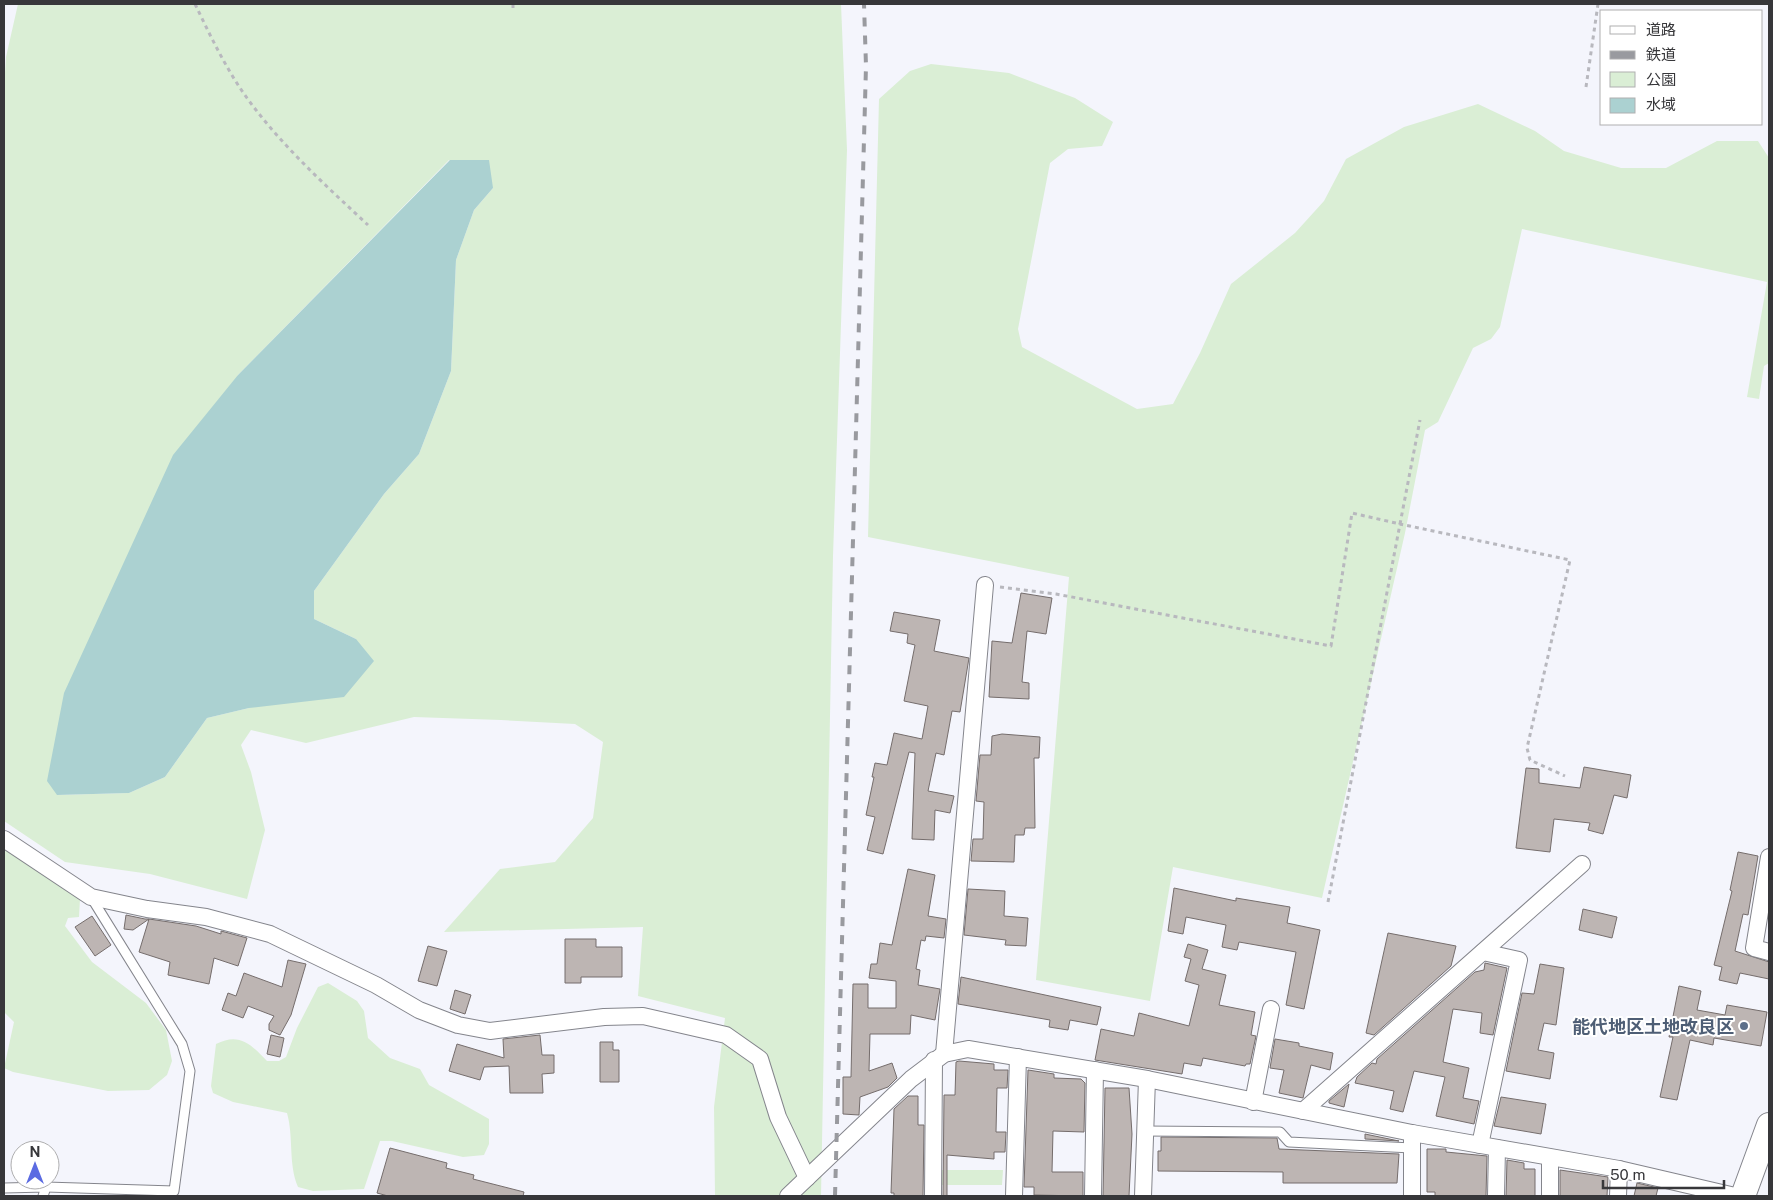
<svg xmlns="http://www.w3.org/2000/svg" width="1773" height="1200" font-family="'Public Sans','Noto Sans JP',sans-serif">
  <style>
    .green { fill: #daeed5; fill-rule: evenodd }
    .water { fill: #abd1d1 }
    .building { fill: #bdb5b3; stroke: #756d6c }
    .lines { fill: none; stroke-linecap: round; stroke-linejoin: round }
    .lane-casing { stroke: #84858c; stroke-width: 11 }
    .street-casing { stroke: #84858c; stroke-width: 18 }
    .secondary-casing { stroke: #84858c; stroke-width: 26 }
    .path { stroke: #b8b8be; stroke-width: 3; stroke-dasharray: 4 4; stroke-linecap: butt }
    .lane { stroke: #fff; stroke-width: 9 }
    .street { stroke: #fff; stroke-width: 16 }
    .secondary { stroke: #fff; stroke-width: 24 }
    .rail { stroke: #999a9f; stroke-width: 4; stroke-dasharray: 9 9; stroke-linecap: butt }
    .service-dot { fill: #5c6f8a; stroke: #fff; stroke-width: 2 }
    .labels { text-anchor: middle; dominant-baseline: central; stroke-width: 4; stroke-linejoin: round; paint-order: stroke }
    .service-label { font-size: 18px; font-weight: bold; fill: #4e5e75; stroke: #fff; text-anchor: end }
  </style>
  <rect width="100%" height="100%" fill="#f4f5fc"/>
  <g class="green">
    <path d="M18,4H841L847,150L833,556L821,1196H715L714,1107L725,1018L638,996L643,927L444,932L500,869L555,862L593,818L603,742L575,724L501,720L414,717L306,743L251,730L241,745L251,772L265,830L247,899L150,874L65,862L4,821V89L6,57ZM449,160L493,188L474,210L456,260L451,371L419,454L384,494L314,591V619L356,639L249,708L207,718L165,777L129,793L57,795L238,375Z"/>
    <polygon points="931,64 1009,73 1075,98 1113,122 1102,146 1068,149 1050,163 1018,329 1022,347 1137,409 1173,404 1200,353 1231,284 1295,233 1324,201 1346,159 1404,127 1478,104 1535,131 1564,151 1621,168 1666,168 1717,141 1758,141 1769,158 1769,363 1764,366 1759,399 1747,397 1767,282 1522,229 1500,327 1491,339 1473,348 1438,422 1425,430 1405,533 1322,898 1173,867 1150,1001 1036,980 1069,577 868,537 879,99 910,71"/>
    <polygon points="4,849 80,899 79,917 68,918 65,926 92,962 146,1003 166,1030 172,1061 167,1075 149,1090 108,1091 13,1072 4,1068 14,1022 4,1012"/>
    <path d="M328,983L357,1001L364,1011L368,1038L390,1058L420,1069L429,1085L489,1119V1144L484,1155L463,1157L392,1141H380L364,1189L313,1191L298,1187C288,1163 294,1138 287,1113L233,1102L213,1093L211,1086L216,1044C239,1032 251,1044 267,1061H279L286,1057L297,1028L318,987Z"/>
    <polygon points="940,1170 1003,1170 1002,1185 940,1185"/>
  </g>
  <polygon class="water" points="450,160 489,160 493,188 474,210 456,260 451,371 419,454 384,494 314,591 314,619 356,639 374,661 344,697 249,708 207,718 165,777 129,793 57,795 47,781 64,693 173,455 238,375"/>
  <g class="building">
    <polygon points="1021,593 1052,598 1046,634 1027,631 1022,682 1029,683 1029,699 989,697 992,641 1012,643"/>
    <polygon points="894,612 940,620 934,651 969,658 960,712 952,711 944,755 936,753 928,791 954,796 950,813 935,810 934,840 912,839 915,753 909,752 883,854 867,850 875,817 866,815 874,777 872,777 875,763 887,765 894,733 922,739 928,706 904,701 915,645 907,643 908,634 890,631"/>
    <polygon points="1002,734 1040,737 1039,758 1034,758 1035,828 1025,828 1024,835 1015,835 1014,862 971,861 973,839 983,839 984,802 976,801 980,755 991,755 992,736"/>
    <polygon points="1584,767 1631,775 1627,798 1614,795 1603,834 1588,830 1590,823 1554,819 1550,852 1516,848 1526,768 1539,769 1539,783 1580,788"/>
    <polygon points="1738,852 1758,856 1748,915 1743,914 1735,951 1769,962 1769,979 1740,973 1737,984 1719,980 1722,967 1714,965 1732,891 1730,890"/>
    <polygon points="908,869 935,875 928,916 946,919 944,938 926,936 925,941 921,940 916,969 920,970 918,985 940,989 935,1020 911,1015 910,1034 870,1034 869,1071 892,1063 897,1078 888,1087 860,1097 859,1115 843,1114 843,1077 851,1077 853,984 868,984 868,1008 896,1008 896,981 869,978 871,964 877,964 880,943 892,945"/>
    <polygon points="1174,888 1236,901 1236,898 1290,907 1287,923 1320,930 1304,1009 1286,1005 1296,952 1239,942 1237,950 1222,947 1226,925 1186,917 1183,934 1168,931"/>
    <polygon points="968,889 1005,891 1004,916 1028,918 1026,946 1005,945 1006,940 964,935"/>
    <polygon points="1583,909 1617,917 1612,938 1579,930"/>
    <polygon points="126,915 145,919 149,919 133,930 124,929"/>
    <polygon points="92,916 111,945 95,956 75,927"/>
    <polygon points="149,919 196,926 221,934 221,931 247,938 238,966 214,958 209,984 168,975 170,962 139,952"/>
    <polygon points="1388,933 1456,946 1451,966 1374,1035 1366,1033"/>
    <polygon points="565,939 596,939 596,947 622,947 622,977 581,977 581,983 565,983"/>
    <polygon points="1188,944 1208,950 1202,969 1226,975 1219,1005 1255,1012 1251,1035 1256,1036 1250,1064 1246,1064 1245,1066 1203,1058 1201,1066 1184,1063 1182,1074 1095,1060 1101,1029 1134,1036 1139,1013 1189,1026 1199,985 1185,981 1191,959 1184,957"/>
    <polygon points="428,946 447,951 437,986 418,981"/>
    <polygon points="288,960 306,964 291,1015 280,1035 269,1030 269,1024 274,1016 248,1006 243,1018 222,1010 228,993 236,996 244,973 282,987"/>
    <polygon points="1485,963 1507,968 1493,1035 1480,1033 1482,1013 1453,1009 1443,1062 1469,1068 1463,1098 1479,1101 1474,1124 1436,1116 1445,1077 1414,1071 1403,1112 1390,1109 1394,1091 1355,1083 1357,1077 1372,1063 1376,1064 1377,1059 1475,972 1484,970"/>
    <polygon points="1540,964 1564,968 1556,1025 1544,1023 1538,1050 1554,1053 1550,1079 1506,1071 1522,993 1534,994"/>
    <polygon points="961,977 1101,1007 1097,1025 1070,1020 1068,1030 1049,1027 1050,1020 958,1004"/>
    <polygon points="1679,986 1701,991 1697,1010 1725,1015 1727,1005 1767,1012 1761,1046 1714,1038 1713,1045 1690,1040 1677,1100 1660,1097 1673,1037 1669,1037"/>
    <polygon points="455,990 471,995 465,1014 450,1009"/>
    <polygon points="271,1035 284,1038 280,1057 267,1054"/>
    <polygon points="540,1035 542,1055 554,1055 554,1073 542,1074 543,1093 510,1093 509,1066 484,1067 480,1080 449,1071 457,1044 504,1058 503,1039"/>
    <polygon points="1275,1039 1299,1043 1299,1046 1333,1053 1330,1070 1311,1065 1303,1098 1279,1093 1284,1070 1270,1068"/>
    <polygon points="600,1042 613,1042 613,1050 619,1050 619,1082 600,1082"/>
    <polygon points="959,1061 994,1064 994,1070 1008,1070 1007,1088 997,1088 996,1132 1006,1132 1005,1152 994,1152 994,1159 947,1155 947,1196 943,1196 944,1095 955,1095 956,1062"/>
    <polygon points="1028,1070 1054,1074 1054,1078 1081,1079 1085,1083 1084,1132 1053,1131 1052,1172 1083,1172 1083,1196 1034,1195 1034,1187 1024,1187"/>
    <polygon points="1349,1084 1344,1107 1329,1103 1329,1101"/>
    <polygon points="1105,1088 1129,1088 1132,1134 1129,1196 1103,1196"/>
    <polygon points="908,1096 918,1096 918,1125 924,1125 923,1196 894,1196 894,1193 891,1193 894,1109"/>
    <polygon points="1501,1097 1546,1104 1541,1134 1494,1126"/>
    <polygon points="1365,1134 1399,1141 1365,1139"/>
    <polygon points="1161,1137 1277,1138 1279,1149 1399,1154 1397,1183 1283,1183 1283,1172 1158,1171 1158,1151 1161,1151"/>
    <polygon points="390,1148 447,1163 446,1168 474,1175 473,1179 524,1192 523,1196 388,1196 377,1193"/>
    <polygon points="1427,1149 1446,1149 1446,1152 1487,1156 1486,1196 1435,1196 1435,1192 1427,1192"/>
    <polygon points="1507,1160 1524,1163 1524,1169 1535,1169 1535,1196 1506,1196"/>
    <polygon points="1560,1170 1608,1177 1607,1196 1560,1196"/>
    <polygon points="1637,1183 1658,1188 1656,1196 1634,1196"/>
  </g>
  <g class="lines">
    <g class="lane-casing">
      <g id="lane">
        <polyline points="1144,1131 1280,1132 1289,1142 1412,1148"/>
        <polyline points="46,1187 174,1191 190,1071 182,1044 91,897"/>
        <polyline points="4,1188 46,1187 43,1196"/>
      </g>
    </g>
    <g class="street-casing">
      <g id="street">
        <polyline points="4,839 91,897 147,909 206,917 270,934 376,985 419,1010 458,1025 490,1031 604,1017 643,1016 726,1035 760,1059 778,1117 807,1178"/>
        <polyline points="1769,857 1754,948 1769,952"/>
        <polyline points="944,1054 985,585"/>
        <polyline points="1253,1102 1271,1009"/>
        <polyline points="1303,1111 1582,864"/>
        <polyline points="1480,1145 1519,960 1483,952"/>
        <polyline points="1550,1158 1550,1196"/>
        <polyline points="788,1196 911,1079 944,1054 968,1049 1147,1079 1412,1133 1619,1169 1735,1196"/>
        <polyline points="933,1196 934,1060"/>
        <polyline points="1014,1196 1018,1057"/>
        <polyline points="1093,1196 1095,1070"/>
        <polyline points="1143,1196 1147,1079"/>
        <polyline points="1412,1196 1412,1133"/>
        <polyline points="1496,1196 1497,1148"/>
        <polyline points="1618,1196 1619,1169"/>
      </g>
    </g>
    <g class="secondary-casing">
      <polyline id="secondary" points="1743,1196 1769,1125"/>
    </g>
    <g class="path">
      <path d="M195,4C210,35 226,69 247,98C281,145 325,185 368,225"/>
      <polyline points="513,8 513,4"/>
      <polyline points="1586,87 1598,4"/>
      <polyline points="1000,587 1056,594 1331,646 1352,513 1400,524 1420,420"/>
      <polyline points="1328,902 1400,524 1570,560 1527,748 1530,760 1565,776"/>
    </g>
    <use href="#lane" class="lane"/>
    <use href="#street" class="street"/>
    <use href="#secondary" class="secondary"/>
    <polyline class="rail" points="835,1196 866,66 864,4"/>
  </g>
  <circle class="service-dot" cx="1744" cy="1026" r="5"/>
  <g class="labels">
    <g class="service-label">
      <text x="1734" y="1026">能代地区土地改良区</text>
    </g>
  </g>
  <rect width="1773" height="1200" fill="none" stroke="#37373a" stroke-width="10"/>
  <rect x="1600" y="10" width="162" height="115" fill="#ffffff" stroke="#afafb0"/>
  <rect x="1610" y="26" width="25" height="8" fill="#ffffff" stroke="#afafb0"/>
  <text x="1646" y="35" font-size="15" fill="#37373a">道路</text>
  <rect x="1610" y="51" width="25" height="8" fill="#999a9f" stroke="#afafb0"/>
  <text x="1646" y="60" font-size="15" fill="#37373a">鉄道</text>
  <rect x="1610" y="72" width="25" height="15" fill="#daeed5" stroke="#afafb0"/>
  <text x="1646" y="85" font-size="15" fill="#37373a">公園</text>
  <rect x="1610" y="98" width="25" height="15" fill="#abd1d1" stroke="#afafb0"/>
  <text x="1646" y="110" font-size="15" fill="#37373a">水域</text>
  <g transform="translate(35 1165)"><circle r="24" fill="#ffffff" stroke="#afafb0"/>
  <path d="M0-4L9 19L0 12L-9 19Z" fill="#5b6be2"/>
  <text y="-8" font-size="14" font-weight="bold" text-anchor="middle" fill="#37373a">N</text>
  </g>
  <path d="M1603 1180v8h121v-8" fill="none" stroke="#37373a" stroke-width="2.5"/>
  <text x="1610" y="1180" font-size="15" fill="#37373a" stroke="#ffffff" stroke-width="4" paint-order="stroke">50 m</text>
</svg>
